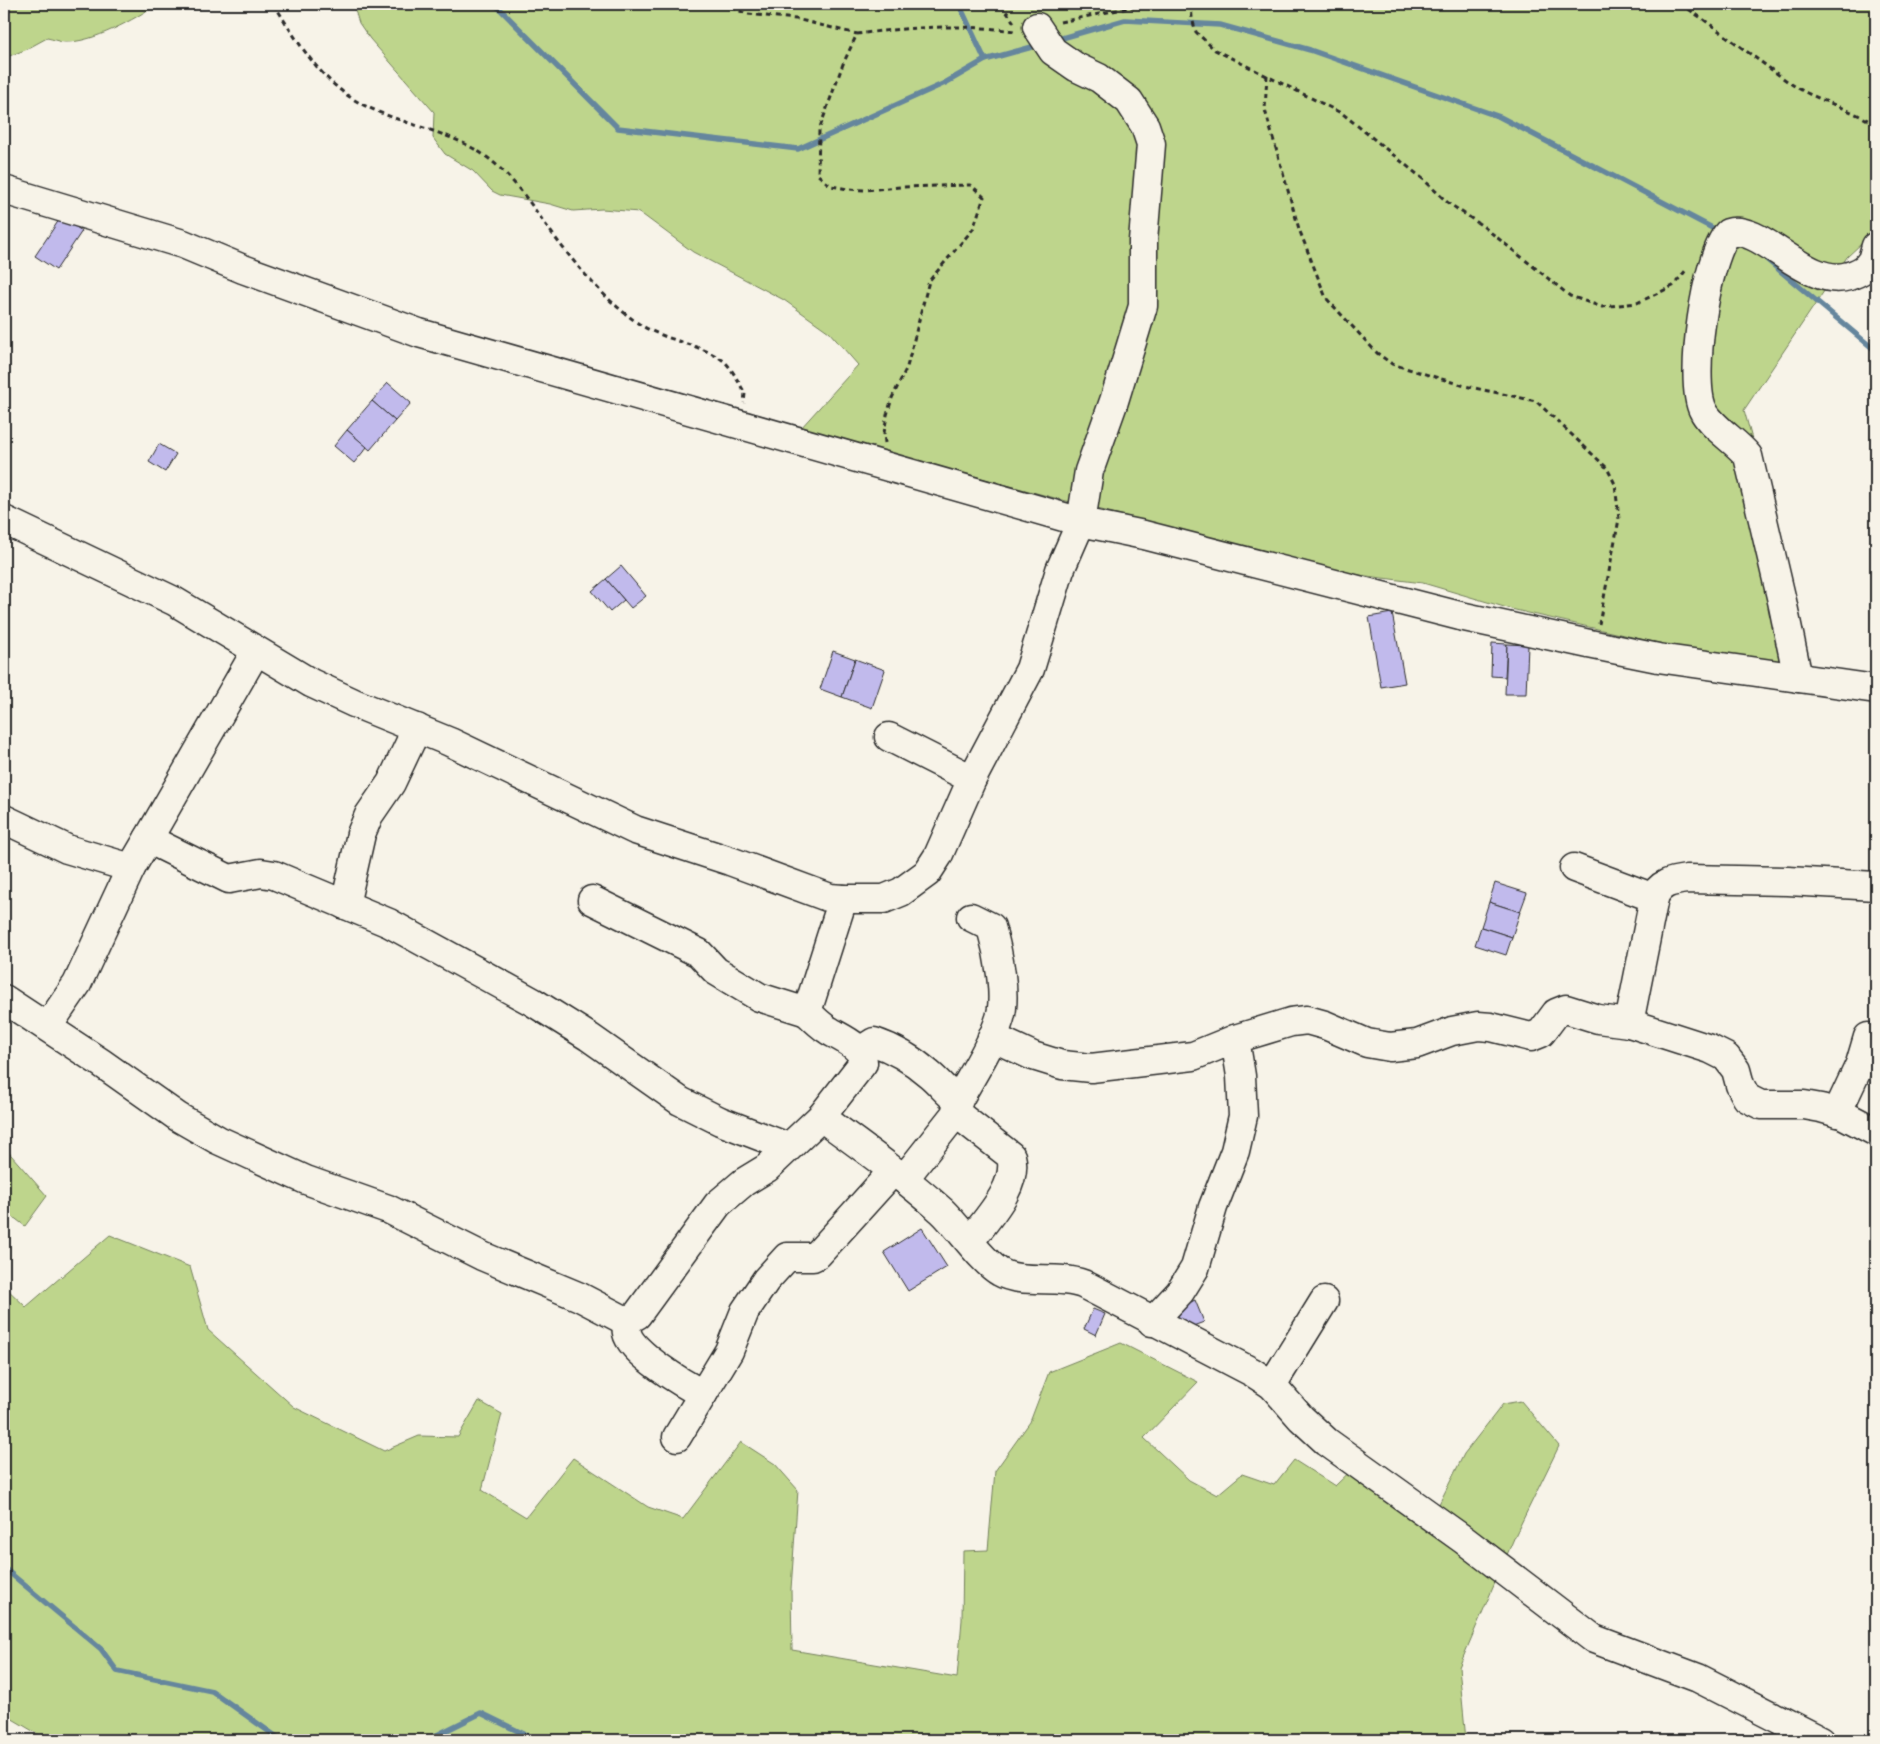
<svg xmlns="http://www.w3.org/2000/svg" width="1880" height="1744" font-family="'Indie Flower',sans-serif">
  <style>
    .green { fill: #bed58c; stroke: #74805c }
    .lines { fill: none; stroke-linecap: round; stroke-linejoin: round }
    .stream { stroke: #65869d; stroke-width: 5.5 }
    .building { fill: #c1baec; stroke: #2b2b2b }
    .minor-casing { stroke: #2b2b2b; stroke-width: 31 }
    .path { stroke: #2b2b2b; stroke-width: 3; stroke-dasharray: 5 4; stroke-linecap: butt }
    .minor { stroke: #f7f3e8; stroke-width: 28 }
  </style>
  <rect width="100%" height="100%" fill="#f7f3e8"/>
  <filter id="ink" filterUnits="userSpaceOnUse"><feTurbulence type="fractalNoise" baseFrequency=".02" numOctaves="2"/><feDisplacementMap in="SourceGraphic" scale="10" xChannelSelector="R" yChannelSelector="G"/><feConvolveMatrix kernelMatrix="1 2 1 2 8 2 1 2 1" color-interpolation-filters="sRGB"/></filter>
  <g filter="url(#ink)">
    <g class="green">
      <path d="M4,4H157C135,19 93,43 65,42C59,42 53,39 47,38L25,50L4,58Z"/>
      <polygon points="353,4 1876,4 1876,230 1847,257 1744,410 1793,588 1808,665 1667,645 1511,609 1423,583 1350,574 1051,497 800,429 858,365 829,332 784,300 693,252 639,212 602,209 573,211 550,204 500,195 492,191 473,171 445,154 433,138 434,112 370,39 359,23"/>
      <polygon points="4,1147 47,1196 25,1226 4,1210"/>
      <polygon points="110,1235 190,1267 208,1330 294,1407 384,1451 419,1436 458,1437 479,1401 502,1414 482,1490 526,1517 573,1458 648,1507 683,1519 741,1442 775,1464 798,1490 791,1589 792,1650 957,1678 962,1620 963,1551 988,1550 995,1471 1030,1422 1049,1372 1121,1343 1198,1382 1144,1438 1189,1480 1217,1495 1242,1474 1274,1485 1294,1460 1335,1486 1365,1457 1438,1506 1464,1454 1503,1404 1521,1401 1559,1446 1515,1536 1459,1667 1466,1740 48,1740 4,1714 4,1286 26,1307"/>
    </g>
    <g class="lines">
      <g class="stream">
        <polyline points="495,4 618,128 798,149 945,83 985,60 1039,45"/>
        <polyline points="959,4 985,60"/>
        <polyline points="1055,40 1125,20 1220,25 1310,50 1500,117 1720,232"/>
        <polyline points="1765,258 1876,351"/>
        <polyline points="4,1568 101,1649 117,1671 212,1691 281,1740"/>
        <polyline points="427,1740 481,1713 536,1740"/>
      </g>
    </g>
    <g class="building">
      <polygon points="61,217 82,231 56,270 35,256"/>
      <polygon points="388,383 411,403 395,421 372,401"/>
      <polygon points="372,401 395,421 370,450 347,430"/>
      <polygon points="347,430 367,447 354,463 334,446"/>
      <polygon points="159,444 176,454 165,472 149,462"/>
      <polygon points="621,566 646,596 631,608 606,579"/>
      <polygon points="606,579 624,600 610,612 592,591"/>
      <polygon points="1392,613 1405,683 1381,687 1369,617"/>
      <polygon points="1492,643 1507,644 1505,677 1491,676"/>
      <polygon points="1507,644 1528,645 1526,694 1505,694"/>
      <polygon points="833,651 855,659 842,697 820,689"/>
      <polygon points="855,659 885,670 872,708 842,697"/>
      <polygon points="1495,883 1527,893 1520,912 1489,902"/>
      <polygon points="1489,902 1520,912 1512,937 1481,927"/>
      <polygon points="1481,927 1512,937 1506,955 1475,945"/>
      <polygon points="922,1228 947,1267 908,1291 884,1252"/>
      <polygon points="1190,1298 1191,1302 1195,1300 1204,1322 1182,1330 1174,1308"/>
      <polygon points="1093,1309 1105,1314 1096,1335 1084,1329"/>
    </g>
    <g class="lines">
      <g class="minor-casing">
        <g id="minor">
          <polyline points="4,190 183,244 243,269 419,333 1081,522 1089,471 1114,401 1143,306 1143,241 1151,144 1145,126 1129,101 1099,78 1076,67 1053,51 1037,27"/>
          <path d="M4,520L174,601L311,683L354,703L450,742L635,830L730,861L830,898L843,899L807,1012C813,1018 820,1025 828,1030C840,1038 864,1046 863,1063L821,1117"/>
          <path d="M1798,678L1782,601L1748,456C1736,441 1710,426 1703,410C1688,380 1706,257 1728,233C1761,222 1806,289 1849,276C1855,274 1865,270 1869,264C1873,260 1874,252 1876,246"/>
          <polyline points="889,737 972,779"/>
          <polyline points="4,819 67,849 131,868"/>
          <polyline points="148,839 256,651"/>
          <polyline points="1574,868 1654,898"/>
          <polyline points="843,899 884,899 901,892 927,873 938,856 972,779 1030,669 1060,570 1081,522 1144,535 1460,616 1589,644 1658,658 1876,689"/>
          <polyline points="592,900 699,953 716,971 759,997 807,1012"/>
          <polyline points="345,905 361,834 369,815 391,783 417,728"/>
          <path d="M4,999L100,1062L178,1117L218,1140L306,1180L388,1209L482,1256L580,1297L626,1321L637,1315L718,1204L744,1182L767,1168L821,1117C862,1147 904,1177 942,1211C958,1226 983,1263 1000,1272C1022,1285 1057,1274 1083,1284L1252,1372L1272,1385L1301,1418L1327,1442L1464,1540L1594,1639L1698,1678L1820,1740"/>
          <path d="M1629,1023L1654,898C1659,883 1672,881 1687,879L1788,881L1876,886"/>
          <polyline points="48,1026 77,984 131,868 148,839 229,879 261,873 274,875 389,923 533,1002 589,1037 680,1101 720,1121 788,1147"/>
          <polyline points="992,1037 1033,1056 1062,1065 1091,1068 1193,1056 1235,1039"/>
          <path d="M860,1051L874,1042C895,1049 913,1060 929,1074C940,1083 947,1093 958,1101L956,1113"/>
          <path d="M958,1101C972,1075 991,1047 1000,1018C1007,995 998,951 991,927L971,917"/>
          <polyline points="1837,1113 1860,1064 1868,1037"/>
          <path d="M904,1179L956,1113L1011,1156C1019,1186 987,1218 970,1241"/>
          <path d="M626,1321C627,1325 626,1330 627,1333C631,1353 685,1385 703,1394"/>
          <polyline points="1152,1322 1180,1292 1195,1268 1213,1207 1235,1151 1243,1116 1241,1076 1235,1039 1291,1022 1307,1020 1325,1025 1367,1043 1390,1047 1417,1044 1452,1031 1478,1026 1491,1027 1531,1037 1541,1033 1556,1013 1566,1009 1598,1019 1629,1023 1710,1049 1726,1057 1736,1070 1740,1085 1747,1098 1761,1105 1804,1105 1821,1108 1842,1114 1876,1132"/>
          <polyline points="1272,1385 1324,1301"/>
          <polyline points="677,1437 729,1351 745,1311 766,1280 787,1257 813,1257 818,1254 893,1171"/>
        </g>
      </g>
      <g class="path">
        <path d="M274,4C295,38 318,77 353,99C395,125 448,128 488,158C521,183 542,223 568,254C587,278 610,303 635,321C660,340 695,342 721,359C731,365 739,384 745,393L744,403"/>
        <polyline points="723,4 747,14 796,19 857,34"/>
        <polyline points="1001,4 1015,24"/>
        <polyline points="1191,4 1192,18 1196,32 1215,50 1343,114 1423,179 1447,202 1484,227 1570,296 1602,307 1637,303 1673,286 1687,269"/>
        <path d="M1681,4C1711,24 1739,46 1768,67C1780,76 1793,86 1807,93C1830,104 1854,111 1876,125"/>
        <polyline points="1060,22 1147,4"/>
        <polyline points="1267,75 1265,110 1299,229 1326,298 1377,353 1392,364 1465,386 1536,401 1607,468 1615,484 1619,519 1599,624"/>
        <path d="M885,443L884,433L887,415L892,398L907,367L929,281L973,229L984,197L971,185L900,187L865,190L848,189L831,186L818,175L819,130L843,64L857,34C910,27 962,24 1014,31"/>
      </g>
      <use href="#minor" class="minor"/>
    </g>
  </g>
  <rect width="1880" height="1744" fill="none" stroke="#f7f3e8" stroke-width="20"/>
  <rect x="10" y="10" width="1860" height="1724" fill="none" stroke="#2b2b2b" stroke-width="2" filter="url(#ink)"/>
</svg>
